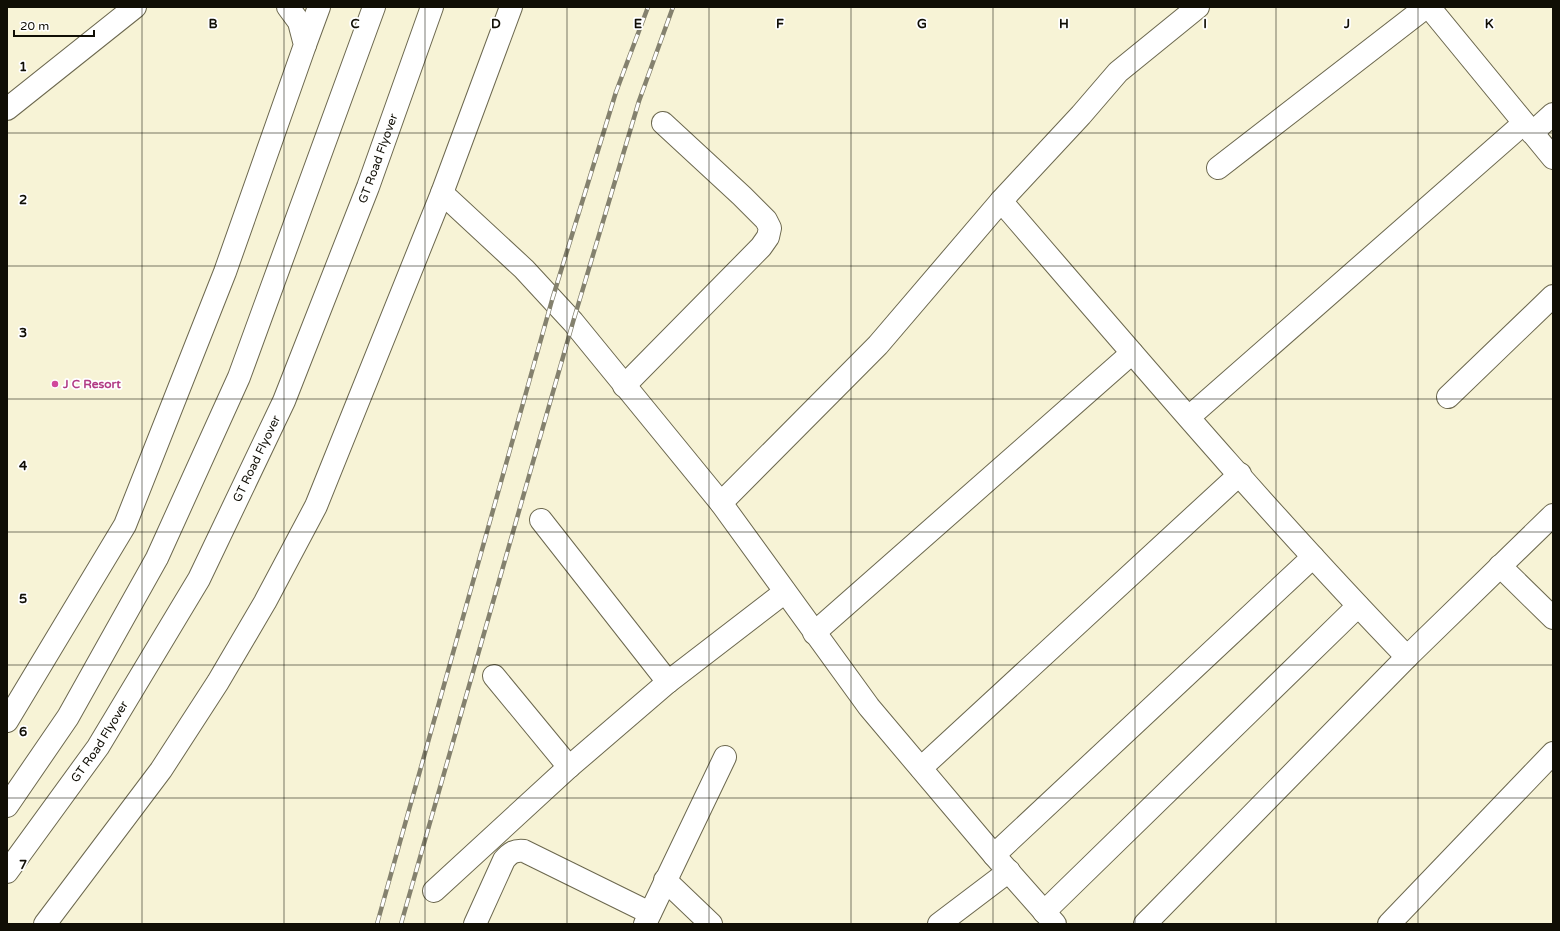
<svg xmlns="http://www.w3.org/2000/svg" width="1560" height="931" font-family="'Varela Round',sans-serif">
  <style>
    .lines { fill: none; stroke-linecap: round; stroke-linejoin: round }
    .street-casing { stroke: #6c684f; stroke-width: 24 }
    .secondary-casing { stroke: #6c684f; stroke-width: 24 }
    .highway-casing { stroke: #6c684f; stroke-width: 24 }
    .street { stroke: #fff; stroke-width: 22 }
    .secondary { stroke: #fff; stroke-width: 22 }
    .highway { stroke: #fff; stroke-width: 22 }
    .rail-casing { stroke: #84816e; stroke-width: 4.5 }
    .rail { stroke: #fff; stroke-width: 3; stroke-dasharray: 9; stroke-linecap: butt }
    .grid { fill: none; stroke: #100e05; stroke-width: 1; stroke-opacity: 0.55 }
    .hotel-dot { fill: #d1479c; stroke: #fff; stroke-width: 1.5 }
    .labels { text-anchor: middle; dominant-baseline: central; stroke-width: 3.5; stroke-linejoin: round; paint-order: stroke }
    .street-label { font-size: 12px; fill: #100e05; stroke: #fff }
    .hotel-label { font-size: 12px; font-weight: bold; fill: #b23c85; stroke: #fff; text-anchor: start }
    .grid-label { font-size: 13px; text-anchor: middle; font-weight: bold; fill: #100e05; stroke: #fff; stroke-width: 3.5; stroke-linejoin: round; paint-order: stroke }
  </style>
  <rect width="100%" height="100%" fill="#f7f3d6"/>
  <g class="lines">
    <g class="street-casing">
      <g id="street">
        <polyline points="1429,7 1553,158"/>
        <polyline points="305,45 319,7"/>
        <polyline points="7,109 135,7"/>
        <polyline points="1532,133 1553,114"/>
        <polyline points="1218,168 1426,7"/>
        <polyline points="442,193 524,269 573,322 721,503 869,707 994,855 1055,924"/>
        <path d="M1001,201C1134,355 1266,511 1407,657"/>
        <polyline points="624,386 761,247 768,237 770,228 766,220 742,196 663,123"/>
        <polyline points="1448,397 1553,296"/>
        <polyline points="1189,417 1524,123"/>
        <polyline points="721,503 878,345 1001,201 1081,115 1118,72 1198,7"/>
        <polyline points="541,520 668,682"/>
        <polyline points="1500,566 1553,618"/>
        <polyline points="814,633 1132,353"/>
        <polyline points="494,676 569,767"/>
        <polyline points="921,768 1240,474"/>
        <polyline points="994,855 1313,557"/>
        <polyline points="665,880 711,924"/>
        <polyline points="434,891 569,767 668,682 785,592"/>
        <polyline points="1044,912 1358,606"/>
        <polyline points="45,924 161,770 218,682 265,602 316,506 442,193 511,7"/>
        <path d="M475,924L504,860C510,853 514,850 524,851L650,913"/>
        <polyline points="645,924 725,757"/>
        <polyline points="939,924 1009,871"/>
        <polyline points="1145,924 1407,657 1553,515"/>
        <polyline points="1389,924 1553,753"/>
      </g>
    </g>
    <g class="secondary-casing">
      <polyline id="secondary" points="7,721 125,525 225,272 305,45 299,22 288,7"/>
    </g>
    <g class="highway-casing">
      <g id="highway">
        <polyline points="7,806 68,717 157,558 239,377 374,7"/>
        <path id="s1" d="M7,872L98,747L199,579L284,401L368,187L432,7"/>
      </g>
    </g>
    <use href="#street" class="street"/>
    <use href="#secondary" class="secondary"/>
    <use href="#highway" class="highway"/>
    <g class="rail-casing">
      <g id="rail">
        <polyline points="377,924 552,300 616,92 648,7"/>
        <polyline points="401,924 573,322 639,101 673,7"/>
      </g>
    </g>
    <use href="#rail" class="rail"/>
  </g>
  <path class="grid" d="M142,7V924M284,7V924M425,7V924M567,7V924M709,7V924M851,7V924M993,7V924M1135,7V924M1276,7V924M1418,7V924M7,133H1553M7,266H1553M7,399H1553M7,532H1553M7,665H1553M7,798H1553"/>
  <circle class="hotel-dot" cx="55" cy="384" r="4"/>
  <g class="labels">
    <g class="street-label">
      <text stroke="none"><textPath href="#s1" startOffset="808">GT Road Flyover</textPath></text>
      <text stroke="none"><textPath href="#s1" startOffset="484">GT Road Flyover</textPath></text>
      <text stroke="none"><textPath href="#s1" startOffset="160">GT Road Flyover</textPath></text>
    </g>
    <g class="hotel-label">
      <text x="63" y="384">J C Resort</text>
    </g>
  </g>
  <g class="grid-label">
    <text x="213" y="28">B</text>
    <text x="355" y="28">C</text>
    <text x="496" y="28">D</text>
    <text x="638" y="28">E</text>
    <text x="780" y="28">F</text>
    <text x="922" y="28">G</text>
    <text x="1064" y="28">H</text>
    <text x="1205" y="28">I</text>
    <text x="1347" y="28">J</text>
    <text x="1489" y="28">K</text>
    <text x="23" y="71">1</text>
    <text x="23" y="204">2</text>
    <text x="23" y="337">3</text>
    <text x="23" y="470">4</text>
    <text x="23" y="603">5</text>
    <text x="23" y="736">6</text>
    <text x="23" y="869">7</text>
  </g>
  <rect width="1560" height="931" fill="none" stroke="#100e05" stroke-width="16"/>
  <path d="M14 30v6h80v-6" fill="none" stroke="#100e05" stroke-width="2"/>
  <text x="20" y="30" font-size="12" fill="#100e05" stroke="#ffffff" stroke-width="3" paint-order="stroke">20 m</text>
</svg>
